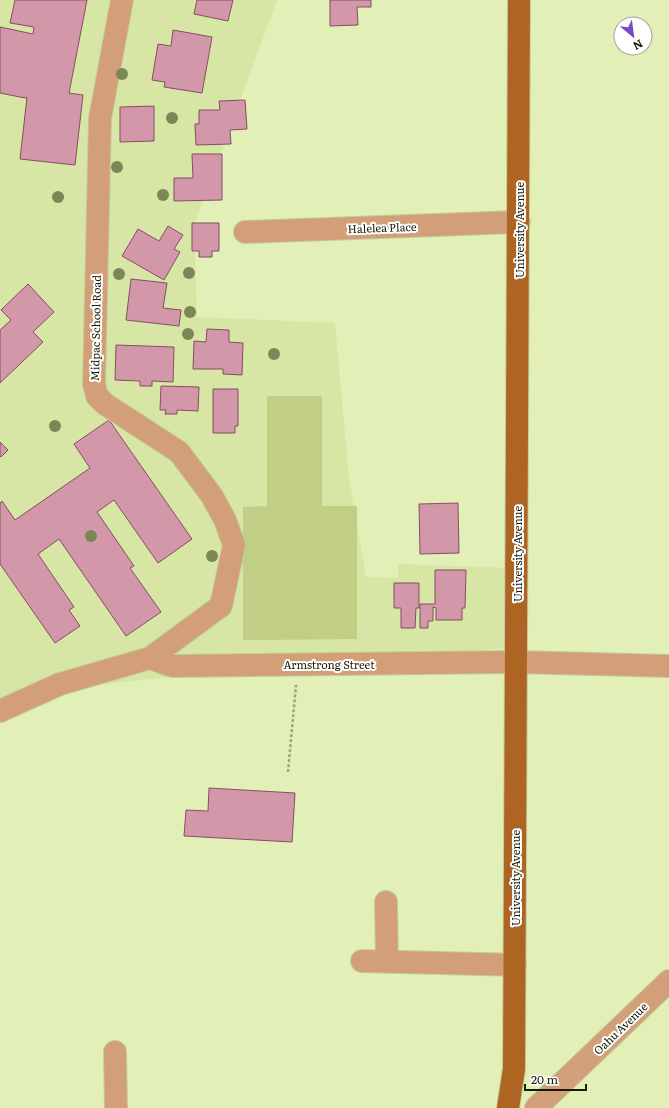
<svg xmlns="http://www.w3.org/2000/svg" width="669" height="1108" font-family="Literata,serif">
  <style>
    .built { fill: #d7e5a5 }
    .green { fill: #c0ce86 }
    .building { fill: #d397aa; stroke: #844f61 }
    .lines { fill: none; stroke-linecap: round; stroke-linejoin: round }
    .minor-casing { stroke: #c2cd9a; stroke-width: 24 }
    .major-casing { stroke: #c2cd9a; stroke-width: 24 }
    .path { stroke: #9ca67a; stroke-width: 2.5; stroke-dasharray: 3 2; stroke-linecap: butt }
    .minor { stroke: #d39f79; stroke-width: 22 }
    .major { stroke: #ae6524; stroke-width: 22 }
    .tree { fill: #7d8657 }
    .labels { text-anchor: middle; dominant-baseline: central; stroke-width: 4; stroke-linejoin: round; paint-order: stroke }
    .street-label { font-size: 11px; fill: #171b06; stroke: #fff }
  </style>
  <rect width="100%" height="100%" fill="#e2efb6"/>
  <polygon class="built" points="0,0 277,0 194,225 197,317 335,323 349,478 366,577 398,578 398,564 509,568 517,647 186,675 61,689 0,716"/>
  <polygon class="green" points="267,396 322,396 322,506 357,506 357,639 243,640 243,507 267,506"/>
  <g class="building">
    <polygon points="15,0 87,0 69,93 83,95 75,165 20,159 27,97 25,98 0,93 0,27 33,34 34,27 10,23"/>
    <polygon points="197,0 233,0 228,21 194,14"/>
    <polygon points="330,0 371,0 371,7 357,7 358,25 330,26"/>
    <polygon points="173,30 212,37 202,93 164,87 165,82 152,80 158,44 171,46"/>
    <polygon points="245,100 247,129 230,130 231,144 196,145 195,124 199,124 199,110 220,110 219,101"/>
    <polygon points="154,106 154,141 120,142 120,107"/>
    <polygon points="192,154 222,154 222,200 174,201 174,178 193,178"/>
    <polygon points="192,223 219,223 219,251 212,251 212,257 199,257 199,251 192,251"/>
    <polygon points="168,226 183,235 174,249 180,252 164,280 122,256 138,229 159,241"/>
    <polygon points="131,279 167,283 163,308 181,310 179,326 126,320"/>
    <polygon points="28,284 54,312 33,332 43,342 0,383 0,330 11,320 1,310"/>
    <polygon points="207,329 229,330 229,342 243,343 242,375 223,374 223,369 193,369 194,341 206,342"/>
    <polygon points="116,345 174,347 173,382 152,381 152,386 140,386 140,381 115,380"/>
    <polygon points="161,386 199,387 198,411 177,410 177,414 165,414 166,410 160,410"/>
    <polygon points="213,389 238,389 238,426 235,426 235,433 213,433"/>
    <polygon points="109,420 192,539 158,563 114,500 97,512 134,566 130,568 161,612 126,636 59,539 38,554 74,607 69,610 80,626 55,643 0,564 0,503 2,501 15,520 90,468 74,444"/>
    <polygon points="0,442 8,450 1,457 0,456"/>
    <polygon points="458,503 459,553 420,554 419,504"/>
    <polygon points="435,570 466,570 465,608 462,608 462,620 436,620 436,608 433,607 433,621 428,621 428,628 420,628 420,604 435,604"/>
    <polygon points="394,583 419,583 419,608 416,608 415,628 401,628 401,608 394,608"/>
    <polygon points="209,788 295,793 292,842 184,836 186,810 208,811"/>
  </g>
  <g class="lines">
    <g class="minor-casing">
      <g id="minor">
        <polyline points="122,0 100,118 94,384 97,396 105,404 179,452 212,496 225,520 234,545 221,606 150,658"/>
        <polyline points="245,232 519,222"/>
        <polyline points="0,711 60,684 150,658 172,666 516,662 669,666"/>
        <polyline points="386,902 387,961"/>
        <polyline points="362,961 515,965"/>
        <polyline points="115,1052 116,1108"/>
        <polyline points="536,1108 669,981"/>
      </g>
    </g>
    <g class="major-casing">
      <polyline id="major" points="508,1108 514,1069 519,0"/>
    </g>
    <polyline class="path" points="288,772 296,685"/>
    <use href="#minor" class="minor"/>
    <use href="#major" class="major"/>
  </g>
  <g class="tree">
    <circle cx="122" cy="74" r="6"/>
    <circle cx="172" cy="118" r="6"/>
    <circle cx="117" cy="167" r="6"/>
    <circle cx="163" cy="195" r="6"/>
    <circle cx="58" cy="197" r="6"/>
    <circle cx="189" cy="273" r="6"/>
    <circle cx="119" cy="274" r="6"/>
    <circle cx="190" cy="312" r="6"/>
    <circle cx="188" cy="334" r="6"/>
    <circle cx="274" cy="354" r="6"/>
    <circle cx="55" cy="426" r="6"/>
    <circle cx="91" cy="536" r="6"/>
    <circle cx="212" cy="556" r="6"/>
  </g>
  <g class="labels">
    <g class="street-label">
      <text transform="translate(382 227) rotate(-2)">Halelea Place</text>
      <text transform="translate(519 230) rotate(-90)">University Avenue</text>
      <text transform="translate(95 328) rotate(-89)">Midpac School Road</text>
      <text transform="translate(517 554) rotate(-90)">University Avenue</text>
      <text x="329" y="664">Armstrong Street</text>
      <text transform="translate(515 878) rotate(-90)">University Avenue</text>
      <text transform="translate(620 1028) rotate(-44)">Oahu Avenue</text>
    </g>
  </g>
  <g transform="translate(633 36) rotate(151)"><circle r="19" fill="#ffffff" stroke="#a2a49b"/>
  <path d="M0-3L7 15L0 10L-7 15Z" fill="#794ac2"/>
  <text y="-6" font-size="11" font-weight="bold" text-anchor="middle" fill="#171b06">N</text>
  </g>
  <path d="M525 1084v6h61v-6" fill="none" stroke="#171b06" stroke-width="2"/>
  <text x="531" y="1084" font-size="12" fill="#171b06" stroke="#ffffff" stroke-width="3" paint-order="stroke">20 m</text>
</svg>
